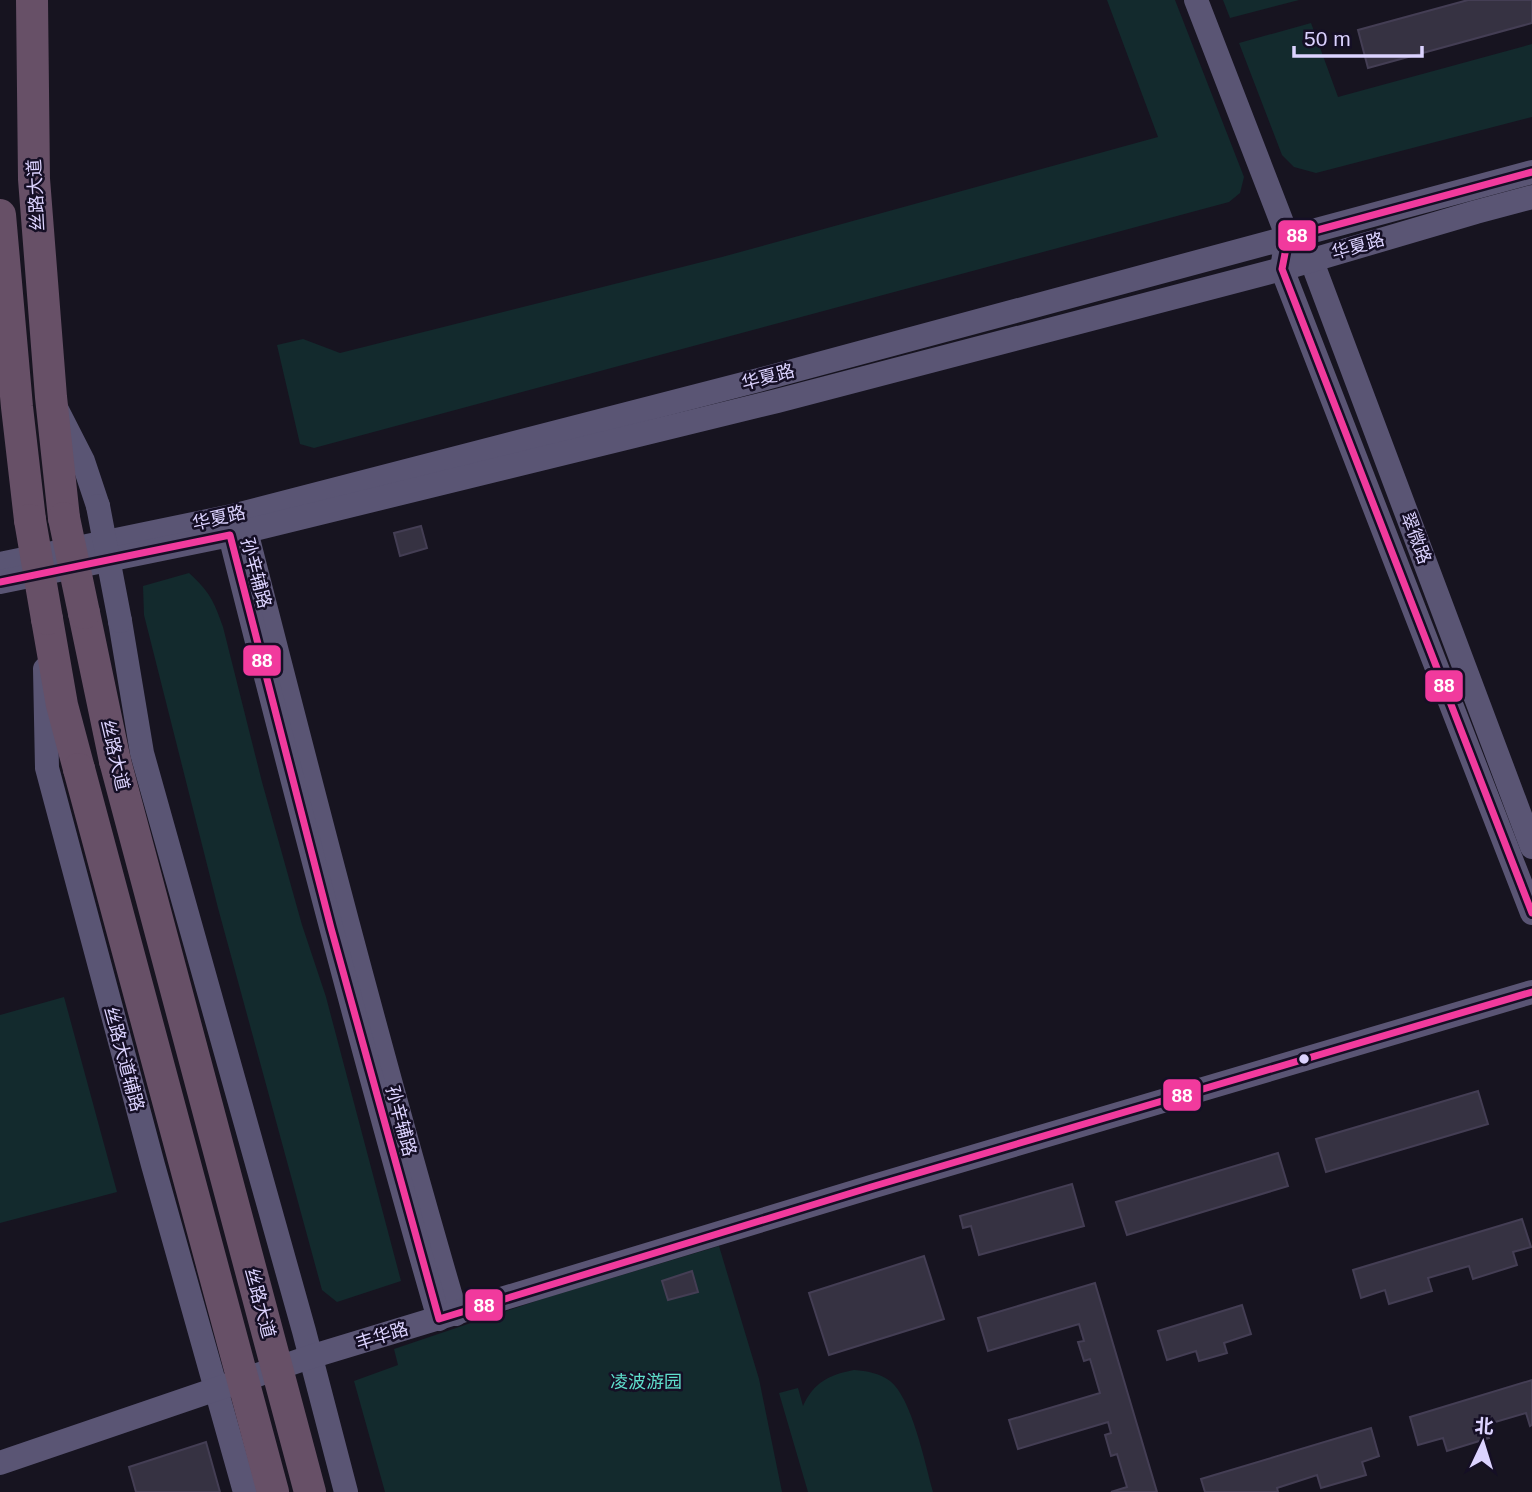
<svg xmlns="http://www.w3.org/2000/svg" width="1532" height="1492" font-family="Arial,'Noto Sans SC',sans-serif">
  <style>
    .green { fill: #132a2d }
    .building { fill: #363242; stroke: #443e54; stroke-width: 2 }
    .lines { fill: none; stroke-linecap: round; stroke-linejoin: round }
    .secondary { stroke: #5a5574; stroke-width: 24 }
    .highway { stroke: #675067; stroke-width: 32 }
    .secondary-bridge { stroke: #5a5574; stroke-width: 24 }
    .highway-bridge { stroke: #675067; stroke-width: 32 }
    .bus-1-casing { stroke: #150f25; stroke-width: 12 }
    .bus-1 { stroke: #f13a9d; stroke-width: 7 }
    .bus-dot { fill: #dcd3ff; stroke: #150f25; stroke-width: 2.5 }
    .labels { text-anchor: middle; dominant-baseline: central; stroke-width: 5; stroke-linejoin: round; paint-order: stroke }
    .street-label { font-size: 18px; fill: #dcd3ff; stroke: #150f25 }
    .park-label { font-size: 18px; fill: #5fdfcc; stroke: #150f25 }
    .line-badge { stroke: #150f25; stroke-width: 2.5 }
    .badge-label { font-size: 19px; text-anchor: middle; font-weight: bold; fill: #fff }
  </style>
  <rect width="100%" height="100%" fill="#171420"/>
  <g class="green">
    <polygon points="1107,0 1175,0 1244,177 1240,193 1229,202 314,448 300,444 277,345 303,339 340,353 722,257 1158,137"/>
    <polygon points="1223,0 1299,0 1230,18"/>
    <polygon points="1311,23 1338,97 1532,44 1532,117 1316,173 1294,167 1282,155 1239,43"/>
    <path d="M189,573C209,591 214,601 223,627L262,782L302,925L326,997L401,1281L337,1302L322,1290L218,908L144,615L143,586Z"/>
    <polygon points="64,997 117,1192 0,1223 0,1015"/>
    <polygon points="719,1246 759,1379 782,1492 385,1492 354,1381 398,1365 394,1349 545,1298"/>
    <path d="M854,1370C867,1371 879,1373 890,1381C912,1398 925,1464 933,1492H808L779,1393L798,1388L803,1406C814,1382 829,1375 854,1370Z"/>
  </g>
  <g class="building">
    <polygon points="1468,0 1532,0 1532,23 1368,68 1358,30"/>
    <polygon points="421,526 427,548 400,556 394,533"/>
    <polygon points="1478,1091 1488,1124 1326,1172 1316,1139"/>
    <polygon points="1278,1153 1288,1186 1127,1235 1116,1202"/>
    <polygon points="1072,1184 1084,1226 979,1255 971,1226 963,1228 960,1216"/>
    <polygon points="1522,1219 1531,1247 1513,1252 1517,1265 1473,1279 1469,1266 1428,1278 1432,1291 1389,1304 1385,1290 1361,1298 1353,1270"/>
    <polygon points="924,1256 944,1319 829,1355 809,1293"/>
    <polygon points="692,1271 698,1292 668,1300 662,1281"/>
    <polygon points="1095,1283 1157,1492 1111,1492 1127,1487 1117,1454 1111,1456 1105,1435 1111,1433 1108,1422 1018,1449 1009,1420 1100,1393 1090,1359 1084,1361 1078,1342 1084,1341 1079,1324 988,1351 978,1318"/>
    <polygon points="1242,1305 1251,1334 1224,1343 1227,1353 1199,1361 1196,1351 1167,1360 1158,1331"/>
    <polygon points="1532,1380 1532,1425 1530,1426 1526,1413 1485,1425 1489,1438 1447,1451 1443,1438 1418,1445 1410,1417"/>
    <polygon points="1371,1428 1379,1456 1362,1462 1366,1475 1321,1488 1317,1475 1277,1488 1278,1492 1205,1492 1201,1479"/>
    <polygon points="206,1442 220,1492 136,1492 129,1467"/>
  </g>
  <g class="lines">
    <g class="secondary">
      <polyline points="1196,0 1288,238 1311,259 1532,847"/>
      <polyline points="1284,256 1282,269 1532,913"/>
      <polyline points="57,410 83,461 98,506"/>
      <path d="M235,519L246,531C313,793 380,1054 456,1314"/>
      <path d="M232,521L230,535C296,797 364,1059 439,1319"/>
      <polyline points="0,564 232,516 770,377 1532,172"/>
      <polyline points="0,582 230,535 777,401 1282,269 1476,212 1532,197"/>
      <polyline points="120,621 142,753 304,1331 346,1492"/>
      <polyline points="45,669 47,768 153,1165 245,1492"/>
      <polyline points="0,1463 310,1357 871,1187 1532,992"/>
    </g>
    <g class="highway">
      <polyline points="32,0 34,179 51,397 64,518"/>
      <polyline points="0,215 17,407 30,520"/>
      <polyline points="84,613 115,761"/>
      <polyline points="47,619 62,705 79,769"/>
    </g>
    <polyline class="secondary-bridge" points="98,506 120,621"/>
    <g class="highway-bridge">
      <polyline points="64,518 84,613"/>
      <polyline points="30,520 47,619"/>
      <polyline points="115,761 310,1492"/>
      <polyline points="79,769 273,1492"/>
    </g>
    <g class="bus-1-casing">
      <g id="bus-1">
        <polyline points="1532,172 1288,238 1282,269 1532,913"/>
        <polyline points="0,582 230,535 331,928 439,1319 871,1187 1532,992"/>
      </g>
    </g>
    <use href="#bus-1" class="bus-1"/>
  </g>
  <circle class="bus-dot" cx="1304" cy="1059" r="6"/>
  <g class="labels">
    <g class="street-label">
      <text transform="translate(36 195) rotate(-93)">丝路大道</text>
      <text transform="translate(1358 246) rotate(-16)">华夏路</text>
      <text transform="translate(768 377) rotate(-15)">华夏路</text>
      <text transform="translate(219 518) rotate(-13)">华夏路</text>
      <text transform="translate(1416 538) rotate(69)">翠微路</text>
      <text transform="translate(256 573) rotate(75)">孙辛辅路</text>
      <text transform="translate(115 755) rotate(77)">丝路大道</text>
      <text transform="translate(124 1059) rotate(75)">丝路大道辅路</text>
      <text transform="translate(401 1121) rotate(75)">孙辛辅路</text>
      <text transform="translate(260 1303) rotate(75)">丝路大道</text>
      <text transform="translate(382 1336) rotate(-17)">丰华路</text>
    </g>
    <g class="park-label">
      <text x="646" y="1382">凌波游园</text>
    </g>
  </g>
  <g class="line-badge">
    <rect x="1277" y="219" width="40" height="33" rx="7" fill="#f13a9d"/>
    <rect x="242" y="644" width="40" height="33" rx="7" fill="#f13a9d"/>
    <rect x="1424" y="669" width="40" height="34" rx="7" fill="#f13a9d"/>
    <rect x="1162" y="1078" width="40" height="34" rx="7" fill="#f13a9d"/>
    <rect x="464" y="1288" width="40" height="34" rx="7" fill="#f13a9d"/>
  </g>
  <g class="badge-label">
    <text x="1297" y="242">88</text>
    <text x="262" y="667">88</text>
    <text x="1444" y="692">88</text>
    <text x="1182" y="1102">88</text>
    <text x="484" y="1312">88</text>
  </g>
  <g transform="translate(1483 1443) rotate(4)" stroke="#150f25" stroke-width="5" paint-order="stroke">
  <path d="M0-5L12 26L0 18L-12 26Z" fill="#dcd3ff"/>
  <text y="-10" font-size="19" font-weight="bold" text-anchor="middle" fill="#dcd3ff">北</text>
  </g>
  <path d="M1294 46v10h128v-10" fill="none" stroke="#dcd3ff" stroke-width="3.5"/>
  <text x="1304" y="46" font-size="21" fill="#dcd3ff" stroke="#150f25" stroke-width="5" paint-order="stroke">50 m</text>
</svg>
